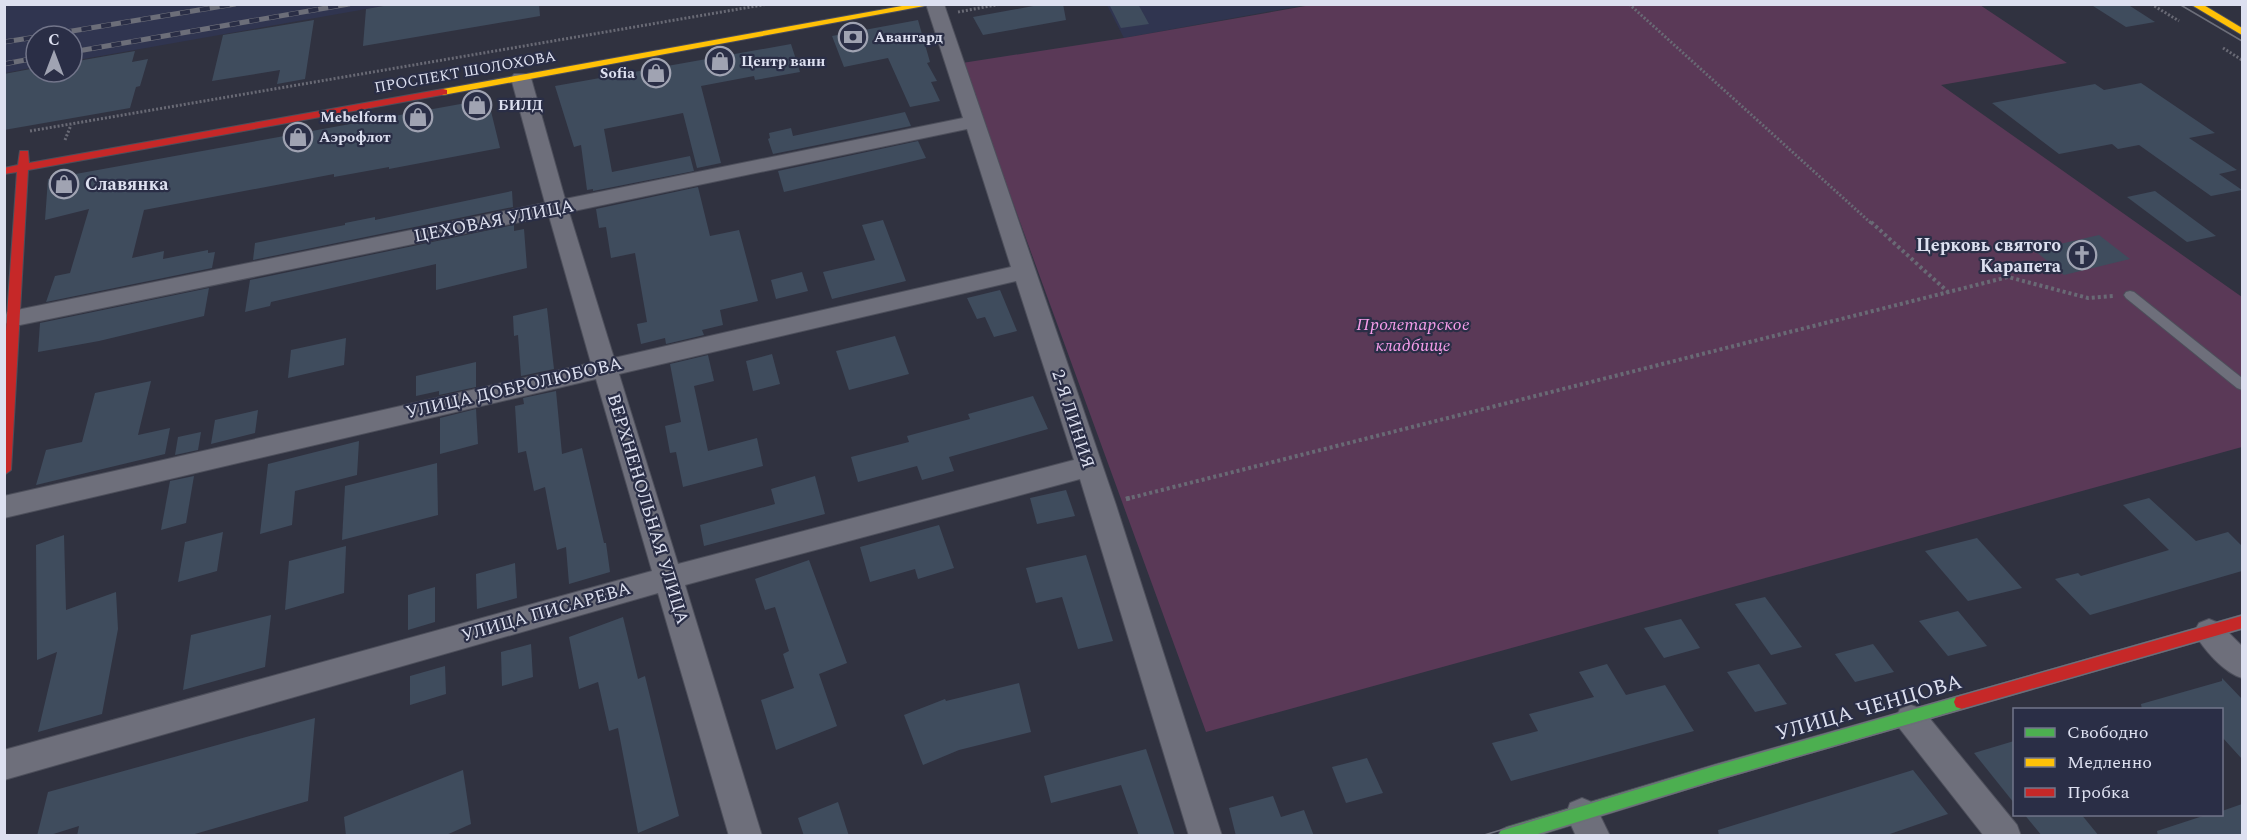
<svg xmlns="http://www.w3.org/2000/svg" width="2247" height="840" font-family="Spectral,serif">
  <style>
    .built { fill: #303550 }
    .green { fill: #5a3957 }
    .building { fill: #3f4c5d }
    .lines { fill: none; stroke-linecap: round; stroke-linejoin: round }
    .lane-casing { stroke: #4d4f5b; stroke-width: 2 }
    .street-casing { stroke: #4d4f5b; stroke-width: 2 }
    .fast-casing { stroke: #4d4f5b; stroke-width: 2 }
    .slow-casing { stroke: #4d4f5b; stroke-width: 2 }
    .jam-casing { stroke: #4d4f5b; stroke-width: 2 }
    .path-far2 { stroke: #696a75; stroke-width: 3; stroke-dasharray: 2 2; stroke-linecap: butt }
    .path-far1 { stroke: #696a75; stroke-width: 4; stroke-dasharray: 3 3; stroke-linecap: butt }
    .path { stroke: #696a75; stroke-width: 4.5; stroke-dasharray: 4 4; stroke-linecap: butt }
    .lane { fill: #6e6f7b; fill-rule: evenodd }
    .street { fill: #6e6f7b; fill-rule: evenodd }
    .fast { fill: #4caf50; fill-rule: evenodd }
    .slow { fill: #ffc107; fill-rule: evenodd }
    .jam { fill: #c62828; fill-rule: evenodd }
    .tram { stroke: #6c6e79; stroke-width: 1.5 }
    .rail-casing { stroke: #6c6e79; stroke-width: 5 }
    .rail { stroke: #2a2e46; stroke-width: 4; stroke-dasharray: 10; stroke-linecap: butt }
    .labels { text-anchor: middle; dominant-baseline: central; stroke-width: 4.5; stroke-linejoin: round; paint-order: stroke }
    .far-poi-label { font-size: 15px; font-weight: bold; fill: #dde0f0; stroke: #2a2e46; text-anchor: start }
    .far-street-label { font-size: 15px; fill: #dde0f0; stroke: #2a2e46 }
    .poi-label { font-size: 18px; font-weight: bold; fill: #dde0f0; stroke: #2a2e46; text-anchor: start }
    .street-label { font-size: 18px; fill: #dde0f0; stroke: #2a2e46 }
    .park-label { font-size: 18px; font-style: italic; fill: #f59dea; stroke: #2a2e46 }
    .near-street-label { font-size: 21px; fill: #dde0f0; stroke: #2a2e46 }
  </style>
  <rect width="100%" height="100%" fill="#303240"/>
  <g class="built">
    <polygon points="5,4 389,4 389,5 72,61 72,36 36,36 36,67 5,73"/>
    <polygon points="1311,4 1124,38 1107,5"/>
  </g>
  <polygon class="green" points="1311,5 1980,5 2067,63 1941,85 2242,297 2242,447 1206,732 962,63 1124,38"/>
  <g class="building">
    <polygon points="395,4 539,4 540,16 363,46 366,9"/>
    <polygon points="1044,4 1063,4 1066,20 983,35 973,17"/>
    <polygon points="1109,4 1138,4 1149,24 1121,28"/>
    <polygon points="2090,4 2127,4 2155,22 2126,27"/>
    <polygon points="314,20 305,79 277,84 280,70 212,81 223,35"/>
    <polygon points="918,20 930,62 927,63 937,81 931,82 940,101 910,107 888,58 844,67 832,36"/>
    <polygon points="791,44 800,72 755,80 754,76 701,86 721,163 697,168 683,113 639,122 604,129 612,172 690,156 694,171 593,191 593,189 587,190 581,145 574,147 555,86"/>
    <polygon points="135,51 132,62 148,59 140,86 136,87 130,108 4,130 4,74 36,68 36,72 72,72 72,62"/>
    <polygon points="2141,83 2215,133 2189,138 2237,170 2219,174 2242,190 2211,196 2139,145 2118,149 2112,144 2059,154 1992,103 2095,84 2104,90"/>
    <polygon points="488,99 500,148 389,169 389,167 334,177 334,174 144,210 132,258 164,251 163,259 208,250 208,253 215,252 212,268 46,302 55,276 70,273 89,209 45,220 48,179"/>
    <polygon points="905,112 911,126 773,154 768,139 770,138 769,133 791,128 793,136"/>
    <polygon points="918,141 926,158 784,192 778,171"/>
    <polygon points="698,187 710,236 739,230 758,301 720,310 723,325 702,330 704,335 666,344 665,338 641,344 637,324 647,322 635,253 611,258 606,227 599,228 596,209"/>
    <polygon points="512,191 513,207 253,260 255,243 345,225 345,223 375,217 375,220"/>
    <polygon points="2155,191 2216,236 2187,242 2127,197"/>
    <polygon points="883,220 906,281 832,299 823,272 875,260 862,225"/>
    <polygon points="514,225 514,231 524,229 527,268 436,290 436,264 271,302 270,306 245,312 250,280"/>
    <polygon points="2099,235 2130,259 2064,275 2034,250"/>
    <polygon points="802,272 808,291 776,299 771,280"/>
    <polygon points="209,288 204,316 99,341 38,352 40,323"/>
    <polygon points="1000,290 1017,331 994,337 985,317 977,319 967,298"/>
    <polygon points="547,308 554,369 521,376 518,335 514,336 513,316"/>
    <polygon points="895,336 909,374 849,390 836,351"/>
    <polygon points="346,338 344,365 288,378 291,350"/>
    <polygon points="772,354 780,384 753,391 746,361"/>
    <polygon points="708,355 714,381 694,386 708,451 757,438 763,466 683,487 676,452 670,453 665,426 681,422 670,364"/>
    <polygon points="476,362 476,387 439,395 439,391 416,396 416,376"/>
    <polygon points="151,381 138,435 170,428 165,454 36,485 46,450 82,442 95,393"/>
    <polygon points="556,391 562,454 582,448 604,543 606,543 610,572 569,584 566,547 557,550 545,487 534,491 526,451 518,453 515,406 524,404 523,398"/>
    <polygon points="1033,396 1048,429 949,457 954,471 922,480 917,466 858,482 851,457 909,442 907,436 970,419 968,414"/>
    <polygon points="476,409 478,444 440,454 440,418"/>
    <polygon points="258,410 255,433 211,444 215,420"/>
    <polygon points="201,432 198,450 175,455 178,437"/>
    <polygon points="359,441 357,475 295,491 292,525 260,534 268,464"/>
    <polygon points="437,463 438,515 342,540 345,486"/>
    <polygon points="194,476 186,523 161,530 170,481"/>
    <polygon points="815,476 825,514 704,546 700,525 775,504 771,489"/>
    <polygon points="1066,490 1075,516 1037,524 1030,498"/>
    <polygon points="2149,498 2196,541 2228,532 2242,546 2242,571 2090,615 2055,579 2078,573 2081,576 2169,550 2123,505"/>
    <polygon points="939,525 954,568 918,579 915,569 870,582 860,547"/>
    <polygon points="223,532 217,571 178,582 185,542"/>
    <polygon points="64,535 66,610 116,592 118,629 102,714 38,732 57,652 37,660 36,545"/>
    <polygon points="1977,538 2022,588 1968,601 1925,551"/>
    <polygon points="346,546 344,593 285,610 289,561"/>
    <polygon points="1086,555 1113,641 1078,649 1062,597 1036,603 1026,568"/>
    <polygon points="809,560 847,663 819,674 837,726 776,750 761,700 794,688 783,654 789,651 775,607 765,610 755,579"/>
    <polygon points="515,563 517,598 477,609 476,574"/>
    <polygon points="435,587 435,622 408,630 408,595"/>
    <polygon points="1765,597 1802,647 1771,655 1735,604"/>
    <polygon points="1958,611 1987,646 1948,656 1919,621"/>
    <polygon points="271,615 265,667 183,690 191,635"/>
    <polygon points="623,617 638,679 645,676 679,816 638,833 618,728 609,731 598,682 579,689 569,637"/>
    <polygon points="1681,619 1700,648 1664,658 1644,628"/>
    <polygon points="531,644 533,677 502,686 501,652"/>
    <polygon points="1873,644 1894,672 1855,682 1835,654"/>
    <polygon points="1607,664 1626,695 1665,685 1694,731 1511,781 1492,743 1538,731 1529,714 1594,697 1579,672"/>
    <polygon points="1759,664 1787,704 1755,712 1727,672"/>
    <polygon points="445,666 446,694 410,705 410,676"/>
    <polygon points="2222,678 2242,699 2242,759 2222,737 2222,710 2142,710 2141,704 2222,681"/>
    <polygon points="1019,683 1031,732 959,750 923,765 904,715 945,699 946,701"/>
    <polygon points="315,718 308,801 188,836 77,836 79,826 47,836 37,836 48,792"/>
    <polygon points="2014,741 2014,803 1974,753"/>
    <polygon points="1146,749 1175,836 1139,836 1121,785 1051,803 1044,776"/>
    <polygon points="1367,758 1383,793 1346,803 1332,767"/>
    <polygon points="463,770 471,824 444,836 346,836 344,817"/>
    <polygon points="1913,770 1948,814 1884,836 1719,836 1718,830"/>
    <polygon points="1273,796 1281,817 1304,810 1314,836 1236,836 1229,808"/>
    <polygon points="838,802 849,836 804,836 798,818"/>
    <polygon points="2242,804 2242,836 2158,836 2157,831 2209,814 2222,814 2222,811"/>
    <polygon points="2024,814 2081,814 2099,836 2042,836"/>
  </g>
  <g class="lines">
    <g class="lane-casing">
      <polygon id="lane" points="2130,291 2134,292 2242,378 2242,390 2237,388 2126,298 2124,295 2126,292"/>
    </g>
    <g class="street-casing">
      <g id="street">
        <path d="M926,4H944L1116,505L1222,836H1189L1080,479L685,585L762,836H729L658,593L4,780V750L652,571L596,379L4,518V496L591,363L549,216L15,326L7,324L4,320L7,312L545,203L511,78L514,74H528L531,78L565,199L963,118ZM967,129L1011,267L614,358L569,212ZM1016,281L1074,460L678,564L619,374Z"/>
        <path d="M2209,619L2219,623L2242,646V678C2224,673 2203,649 2194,632L2199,623Z"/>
        <polygon points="1911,705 1922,709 2017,825 2021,836 1984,836 1900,729 1895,719 1900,709"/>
        <polygon points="1582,798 1594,803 1610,836 1576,836 1566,814 1570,803"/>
      </g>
    </g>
    <g class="fast-casing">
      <polygon id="fast" points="1962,695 1968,697 1970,702 1968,707 1962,709 1717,780 1536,836 1498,836 1501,830 1507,827 1717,764"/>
    </g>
    <g class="slow-casing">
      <g id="slow">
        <polygon points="913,4 935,4 443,95 438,92 443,89"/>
        <polygon points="2190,4 2202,4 2242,28 2242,35"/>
      </g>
    </g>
    <g class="jam-casing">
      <g id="jam">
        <polygon points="443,89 447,90 447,94 28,170 11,470 4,475 4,360 17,172 4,174 4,168 18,165 20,151 28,151 29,163"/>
        <polygon points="2242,615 2242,629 1962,709 1956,707 1954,702 1956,697 1962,695"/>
      </g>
    </g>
    <g class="path-far2">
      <polyline points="1629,4 1872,224"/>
      <polyline points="2151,4 2179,21"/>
      <polyline points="958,12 1001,4"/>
      <polyline points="2223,48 2242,60"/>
      <polyline points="30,131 768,4"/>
      <polyline points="65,140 71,125"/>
    </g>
    <g class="path-far1">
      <polyline points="1871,222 1948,292"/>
      <polyline points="1126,499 2008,277 2088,298 2114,296"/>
    </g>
    <polyline class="path" points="1126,499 1130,498"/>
    <use href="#lane" class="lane"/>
    <use href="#street" class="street"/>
    <use href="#fast" class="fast"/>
    <use href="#slow" class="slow"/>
    <use href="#jam" class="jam"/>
    <g class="tram">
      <polyline points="2179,4 2242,41"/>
      <polyline points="1481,836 1712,766 2242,615"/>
      <polyline points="1534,836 1721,779 2242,629"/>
    </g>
    <g class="rail-casing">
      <g id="rail">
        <polyline points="42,36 235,4"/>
        <polyline points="4,42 36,37"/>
        <polyline points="72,52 349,4"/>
        <polyline points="4,64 36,58"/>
      </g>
    </g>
    <use href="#rail" class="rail"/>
  </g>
  <defs>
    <g id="bank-ring" transform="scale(1.5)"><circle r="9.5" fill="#2a2e46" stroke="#a0a3b2" stroke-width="1.5"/><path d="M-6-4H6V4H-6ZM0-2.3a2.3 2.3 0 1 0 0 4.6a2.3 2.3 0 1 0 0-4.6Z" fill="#a0a3b2"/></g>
    <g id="shop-ring" transform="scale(1.5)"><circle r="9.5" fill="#2a2e46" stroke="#a0a3b2" stroke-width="1.5"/><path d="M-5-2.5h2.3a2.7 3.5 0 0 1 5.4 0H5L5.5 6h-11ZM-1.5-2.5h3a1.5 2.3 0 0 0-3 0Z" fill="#a0a3b2"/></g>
    <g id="church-ring" transform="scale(1.5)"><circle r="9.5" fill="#2a2e46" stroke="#a0a3b2" stroke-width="1.5"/><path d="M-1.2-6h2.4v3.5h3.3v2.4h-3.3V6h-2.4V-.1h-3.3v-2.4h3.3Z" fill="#a0a3b2"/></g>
  </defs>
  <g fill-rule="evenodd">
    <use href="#bank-ring" x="853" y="37"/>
    <use href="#shop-ring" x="720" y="61"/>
    <use href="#shop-ring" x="656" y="73"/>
    <use href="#shop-ring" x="477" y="105"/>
    <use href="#shop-ring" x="418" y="117"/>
    <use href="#shop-ring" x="298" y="137"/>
    <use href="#shop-ring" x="64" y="184"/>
    <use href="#church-ring" x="2082" y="255"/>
  </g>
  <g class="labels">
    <g class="far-poi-label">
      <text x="874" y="37">Авангард</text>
      <text x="741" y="61">Центр ванн</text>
      <text x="635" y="73" text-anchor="end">Sofia</text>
      <text x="498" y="105">БИЛД</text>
      <text x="397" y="117" text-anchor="end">Mebelform</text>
      <text x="319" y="137">Аэрофлот</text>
    </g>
    <g class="far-street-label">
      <text transform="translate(465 72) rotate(-10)">ПРОСПЕКТ ШОЛОХОВА</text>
    </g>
    <g class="poi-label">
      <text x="85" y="184">Славянка</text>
      <text x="2061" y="245" text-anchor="end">Церковь святого<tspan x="2061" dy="21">Карапета</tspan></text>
    </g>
    <g class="street-label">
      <text transform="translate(494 221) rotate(-11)">ЦЕХОВАЯ УЛИЦА</text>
      <text transform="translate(514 388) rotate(-13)">УЛИЦА ДОБРОЛЮБОВА</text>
      <text transform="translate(1073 419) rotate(72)">2-Я ЛИНИЯ</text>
      <text transform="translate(648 509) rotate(73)">ВЕРХНЕНОЛЬНАЯ УЛИЦА</text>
      <text transform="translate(546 612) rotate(-16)">УЛИЦА ПИСАРЕВА</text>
    </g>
    <g class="park-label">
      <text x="1413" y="324">Пролетарское<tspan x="1413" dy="21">кладбище</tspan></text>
    </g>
    <g class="near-street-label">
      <text transform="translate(1869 708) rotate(-16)">УЛИЦА ЧЕНЦОВА</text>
    </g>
  </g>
  <rect width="2247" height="840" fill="none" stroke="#dde0f0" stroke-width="12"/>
  <rect x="2013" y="708" width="210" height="108" fill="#2a2e46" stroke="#72758a" stroke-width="1.5"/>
  <rect x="2025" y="728" width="30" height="9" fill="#4caf50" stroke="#72758a" stroke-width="1.5"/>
  <text x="2067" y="738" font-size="18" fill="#dde0f0">Свободно</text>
  <rect x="2025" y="758" width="30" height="9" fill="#ffc107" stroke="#72758a" stroke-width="1.5"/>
  <text x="2067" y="768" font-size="18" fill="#dde0f0">Медленно</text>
  <rect x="2025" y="788" width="30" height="9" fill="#c62828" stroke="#72758a" stroke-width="1.5"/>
  <text x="2067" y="798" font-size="18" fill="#dde0f0">Пробка</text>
  <g transform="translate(54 54)"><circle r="28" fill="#2a2e46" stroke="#72758a" stroke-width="1.5"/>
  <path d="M0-4.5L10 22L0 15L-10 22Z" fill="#a0a3b2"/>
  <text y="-9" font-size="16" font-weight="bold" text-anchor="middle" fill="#dde0f0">С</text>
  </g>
</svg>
